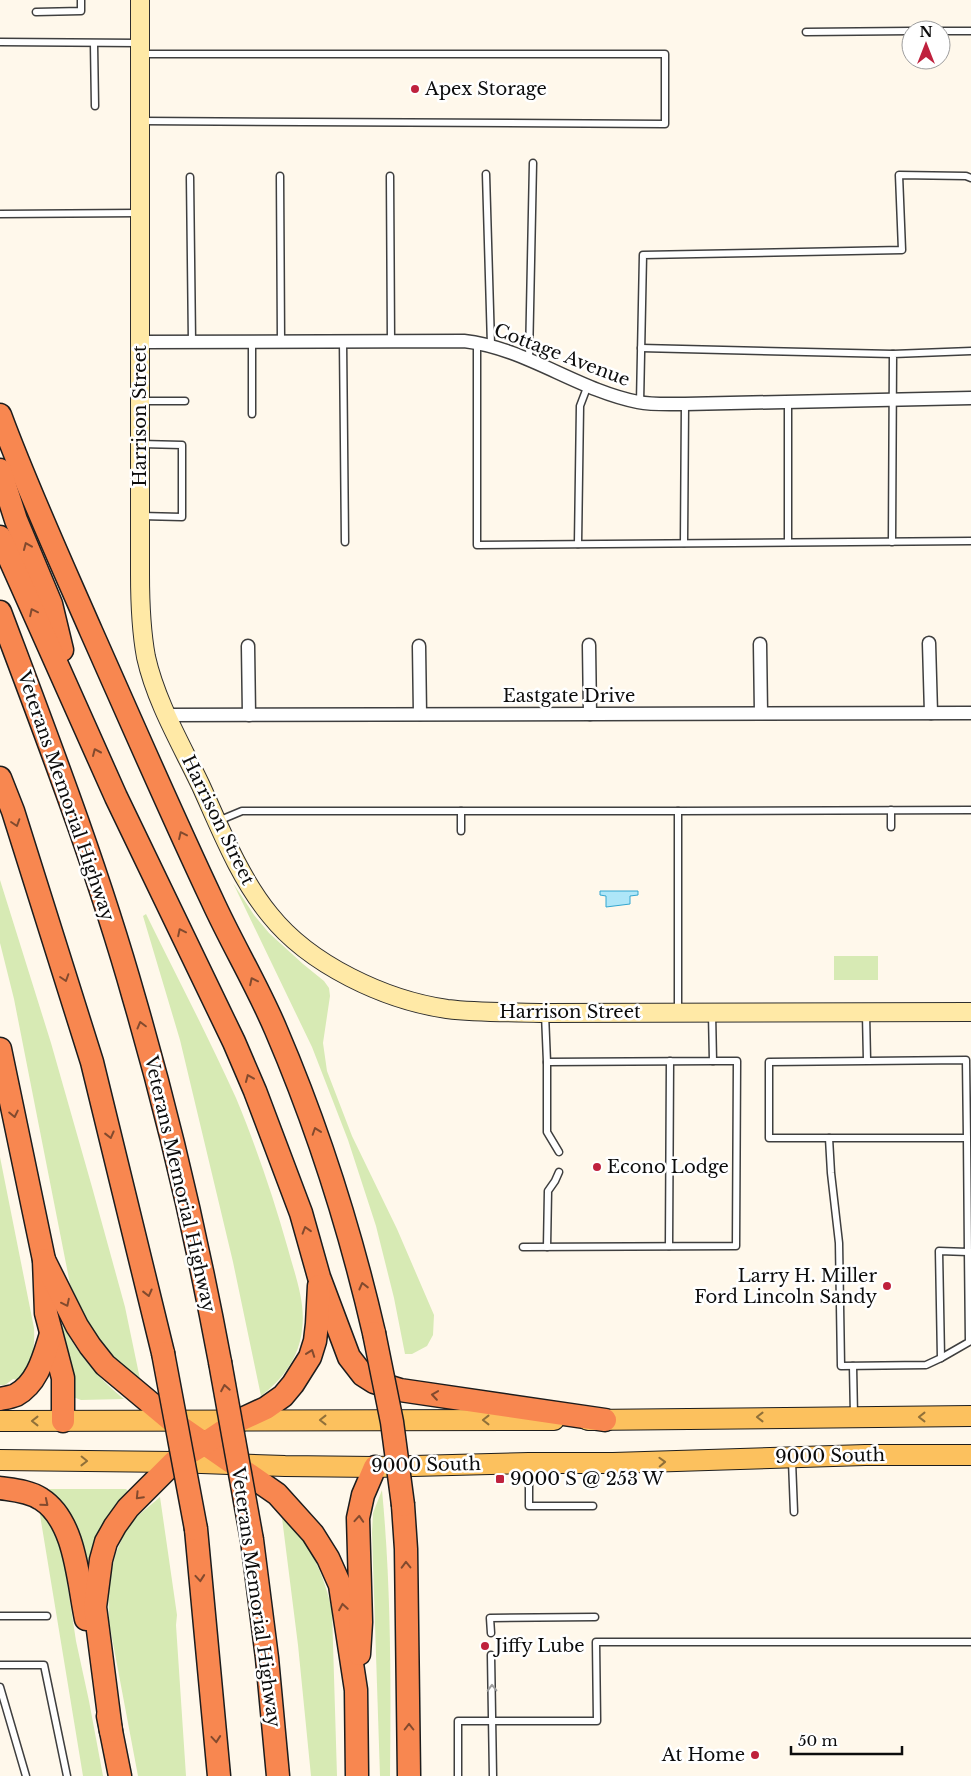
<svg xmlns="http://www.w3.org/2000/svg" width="971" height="1776" font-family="'Libre Baskerville',serif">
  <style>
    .green { fill: #d7eab4 }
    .water { fill: #aee6f8; stroke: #33a6d0 }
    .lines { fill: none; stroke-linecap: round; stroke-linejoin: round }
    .lane-casing { stroke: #3f3f3f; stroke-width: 9 }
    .street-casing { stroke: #3f3f3f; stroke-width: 15 }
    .secondary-casing { stroke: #2e2e2e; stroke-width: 20 }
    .primary-casing { stroke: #1d1d1d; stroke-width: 22 }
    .highway-casing { stroke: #1d1d1d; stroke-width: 25 }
    .lane { stroke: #fff; stroke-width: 6 }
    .street { stroke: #fff; stroke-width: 12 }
    .secondary { stroke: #ffe9a6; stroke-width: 18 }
    .primary { stroke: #fcc15e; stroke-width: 20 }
    .highway { stroke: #f88750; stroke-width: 22 }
    .highway-bridge-casing { stroke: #1d1d1d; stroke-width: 25; stroke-linecap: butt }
    .highway-bridge { stroke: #f88750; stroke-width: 22 }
    .oneway { stroke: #824a2e }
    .oneway2 { stroke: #907039 }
    .oneway3 { stroke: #9e9e9e }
    .poi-dot { fill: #bf213d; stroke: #fff; stroke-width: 2 }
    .labels { text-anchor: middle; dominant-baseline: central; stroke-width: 5; stroke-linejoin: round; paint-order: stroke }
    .poi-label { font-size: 18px; fill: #0c0c0c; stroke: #fff; text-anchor: start }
    .street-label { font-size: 18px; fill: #0c0c0c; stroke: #fff }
  </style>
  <rect width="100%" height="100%" fill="#fff8eb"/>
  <g class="green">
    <polygon points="0,880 51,1043 92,1187 125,1307 140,1379 115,1358 89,1326 70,1284 14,999 0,943"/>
    <polygon points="233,883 254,915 269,933 303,964 324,981 329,988 330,996 323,1043 327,1071 352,1136 397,1229 434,1315 433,1335 427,1346 412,1354 405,1354 394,1298 376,1226 348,1140 312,1047"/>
    <path d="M146,914C176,975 208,1036 236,1098C256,1146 274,1199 288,1249C295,1275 306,1303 302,1330C299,1358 282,1380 261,1396L233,1262L180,1040L143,916Z"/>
    <rect x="834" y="956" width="44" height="24"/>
    <path d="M0,1157L34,1328C35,1348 33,1366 18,1380L13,1379L5,1385H0Z"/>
    <path d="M59,1323H61C79,1355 96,1376 124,1399L81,1400L73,1397Z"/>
    <path d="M46,1489H126L128,1491C107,1515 92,1539 86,1571Z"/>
    <path d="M382,1490C391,1585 391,1681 390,1776H380L372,1533L373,1513Z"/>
    <polygon points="160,1497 177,1615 176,1625 186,1776 138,1776 109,1622 108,1584 116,1553 124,1534 133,1520"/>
    <polygon points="43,1512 61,1543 76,1641 89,1701 103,1776 83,1776 40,1515"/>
    <path d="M282,1518C311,1543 323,1573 332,1610L337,1776H311L298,1645Z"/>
  </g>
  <polygon class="water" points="600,891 638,891 638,895 630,896 630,904 606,907 606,896 600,895"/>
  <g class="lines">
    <g class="lane-casing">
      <g id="lane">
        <polyline points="36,12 81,11 81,0"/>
        <polyline points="941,31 971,31"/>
        <polyline points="806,32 911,31"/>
        <polyline points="0,42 139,43"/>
        <polyline points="94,44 95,106"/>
        <polyline points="141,54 665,54 665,124 142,121"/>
        <polyline points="486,174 491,345"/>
        <polyline points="280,176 281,341"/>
        <polyline points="390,176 391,341"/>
        <polyline points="190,177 192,342"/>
        <polyline points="0,214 139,213"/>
        <polyline points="252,341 252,414"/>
        <polyline points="343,341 345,542"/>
        <polyline points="477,342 477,545 971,541"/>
        <polyline points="641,348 893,354"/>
        <polyline points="529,359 533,163"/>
        <polyline points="141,401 185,401"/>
        <polyline points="788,401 788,542"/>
        <polyline points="640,403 643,255 902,250 899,175 966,176 971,178"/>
        <polyline points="141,444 182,445 182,517 141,516"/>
        <polyline points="892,542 893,354 971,351"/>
        <polyline points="684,543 685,404"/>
        <polyline points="578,544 580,406 588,385"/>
        <polyline points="891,810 891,827"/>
        <polyline points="461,811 461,831"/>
        <polyline points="678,811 971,810"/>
        <polyline points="218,821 242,811 678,811 678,1011"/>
        <polyline points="545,1014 547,1062 713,1061 712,1013"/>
        <polyline points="866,1014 867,1060"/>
        <polyline points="547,1062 547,1132 559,1152"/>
        <polygon points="829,1138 967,1138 968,1252 939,1251 941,1358 926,1365 841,1366 839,1243 831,1173"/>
        <polyline points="829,1138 769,1138 769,1062 966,1060 967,1138"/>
        <polyline points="669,1246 670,1061"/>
        <polyline points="523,1247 736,1246 737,1061 713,1061"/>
        <polyline points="547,1247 548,1191 555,1181 559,1172"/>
        <polyline points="941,1358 969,1342 968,1252"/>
        <polyline points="853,1366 854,1416"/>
        <polyline points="792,1461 794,1512"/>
        <polyline points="529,1464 529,1506 593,1506"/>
        <polyline points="0,1616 47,1616"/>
        <polyline points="491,1633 490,1618 595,1617"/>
        <polyline points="491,1655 493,1776"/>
        <polyline points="0,1665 44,1665 67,1776"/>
        <polyline points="0,1687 26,1776"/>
        <polyline points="458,1776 458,1721 597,1721 596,1642 971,1642"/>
      </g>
    </g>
    <g class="street-casing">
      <g id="street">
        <path d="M140,342L464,341C526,348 577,390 638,402C653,405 670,404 685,404L971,398"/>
        <polyline points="929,643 931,713"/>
        <polyline points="760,644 761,713"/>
        <polyline points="589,645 590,714"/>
        <polyline points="248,646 249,715"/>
        <polyline points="419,646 420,714"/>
        <polyline points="167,715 971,713"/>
      </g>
    </g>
    <g class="secondary-casing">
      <path id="secondary" d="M140,0V574C140,602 141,630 146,657C156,702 181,744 201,786C221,830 239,877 270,915C310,965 385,1000 447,1009C480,1013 513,1012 545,1013L971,1012"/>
    </g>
    <g class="primary-casing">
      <g id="primary">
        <polyline points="588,1420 971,1416"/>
        <polyline points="0,1421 554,1420"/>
        <polyline points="0,1460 174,1462 285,1466 375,1467 529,1463 613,1463 865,1455 971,1455"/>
      </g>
    </g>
    <g class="highway-casing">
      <g id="highway">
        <path d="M0,415C27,488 60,560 91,631C131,721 170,811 212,900C232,944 257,985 276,1030C318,1128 350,1229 374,1333"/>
        <polyline points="0,470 16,520 51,604 62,650"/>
        <polyline points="0,537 116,797 234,1042 255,1091 301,1213 319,1277 349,1357 363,1375 374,1382 400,1390 605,1420"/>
        <path d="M0,612C48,740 97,867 134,998C169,1118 197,1239 220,1362"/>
        <polyline points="0,778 13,811 92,1062 163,1353"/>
        <polyline points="0,1049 44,1260 46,1313 63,1378 63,1421"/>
        <polyline points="44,1260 77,1326 90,1346 105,1365 172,1421 277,1494 313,1534 328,1558 340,1585 356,1690 357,1776"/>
        <path d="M0,1399C5,1398 11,1397 16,1395C38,1383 44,1356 51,1334"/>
        <path d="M0,1488C13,1490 29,1491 41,1499C76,1521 78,1582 86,1619"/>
        <polyline points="403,1505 406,1549 409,1776"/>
        <polyline points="196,1529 219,1776"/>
        <polyline points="252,1540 267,1658 278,1776"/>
        <polyline points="359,1654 361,1622 358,1518 363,1495 375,1467"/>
        <polyline points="108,1716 120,1776"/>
        <polyline points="111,1731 95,1607 101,1560 106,1542 115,1526 128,1508 174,1462 204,1444 240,1420 266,1408 283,1396 293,1384 310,1357 315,1341 317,1324 319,1286"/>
      </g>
    </g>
    <use href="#lane" class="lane"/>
    <use href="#street" class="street"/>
    <use href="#secondary" class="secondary"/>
    <use href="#primary" class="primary"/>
    <use href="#highway" class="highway"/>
    <g class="highway-bridge-casing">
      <g id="highway-bridge">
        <polyline points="374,1333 392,1422 403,1505"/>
        <polyline points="163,1353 196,1529"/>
        <polyline points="220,1362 252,1540"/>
      </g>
    </g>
    <use href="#highway-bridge" class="highway-bridge"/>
  </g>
  <defs><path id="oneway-chevron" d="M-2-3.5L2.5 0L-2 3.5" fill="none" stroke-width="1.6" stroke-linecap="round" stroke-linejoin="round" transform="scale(1.25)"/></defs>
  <g class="oneway">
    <use href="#oneway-chevron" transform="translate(27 546) rotate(-113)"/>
    <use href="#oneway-chevron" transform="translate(33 612) rotate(-116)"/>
    <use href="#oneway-chevron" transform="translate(96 752) rotate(-114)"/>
    <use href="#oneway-chevron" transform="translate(16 823) rotate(72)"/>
    <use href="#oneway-chevron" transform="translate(182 835) rotate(-115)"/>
    <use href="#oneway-chevron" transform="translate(181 932) rotate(-116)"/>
    <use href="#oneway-chevron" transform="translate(65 978) rotate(72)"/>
    <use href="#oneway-chevron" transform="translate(253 981) rotate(-116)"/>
    <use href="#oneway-chevron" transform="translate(141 1025) rotate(-105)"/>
    <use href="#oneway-chevron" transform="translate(249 1078) rotate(-113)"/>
    <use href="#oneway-chevron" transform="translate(14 1114) rotate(78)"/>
    <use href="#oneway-chevron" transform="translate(316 1131) rotate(-109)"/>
    <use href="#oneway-chevron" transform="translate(110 1135) rotate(76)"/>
    <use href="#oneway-chevron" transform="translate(306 1230) rotate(-107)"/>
    <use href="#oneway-chevron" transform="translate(363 1286) rotate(-104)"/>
    <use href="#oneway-chevron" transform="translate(148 1293) rotate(76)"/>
    <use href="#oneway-chevron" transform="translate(66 1303) rotate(64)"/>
    <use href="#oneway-chevron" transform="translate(311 1353) rotate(-70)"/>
    <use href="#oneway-chevron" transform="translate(225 1388) rotate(-100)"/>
    <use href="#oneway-chevron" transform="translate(435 1395) rotate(-172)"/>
    <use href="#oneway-chevron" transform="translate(139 1496) rotate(134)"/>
    <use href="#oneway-chevron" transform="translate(45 1503) rotate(40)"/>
    <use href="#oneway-chevron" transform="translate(359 1519) rotate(-86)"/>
    <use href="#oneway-chevron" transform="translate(406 1565) rotate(-91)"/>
    <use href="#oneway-chevron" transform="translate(200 1578) rotate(85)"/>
    <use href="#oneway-chevron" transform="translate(343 1607) rotate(-99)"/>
    <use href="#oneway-chevron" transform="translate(409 1727) rotate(-90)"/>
    <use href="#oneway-chevron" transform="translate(216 1739) rotate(85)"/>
  </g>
  <g class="oneway2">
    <use href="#oneway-chevron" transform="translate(760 1417) rotate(180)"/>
    <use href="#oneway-chevron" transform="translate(922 1417) rotate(180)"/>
    <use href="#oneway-chevron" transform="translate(323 1420) rotate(-180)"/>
    <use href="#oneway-chevron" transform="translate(486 1420) rotate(180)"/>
    <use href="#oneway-chevron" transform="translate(35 1421) rotate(180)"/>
    <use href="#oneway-chevron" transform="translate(84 1461) rotate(1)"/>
    <use href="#oneway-chevron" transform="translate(662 1462) rotate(-2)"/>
  </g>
  <use class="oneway3" href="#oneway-chevron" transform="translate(492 1688) rotate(-91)"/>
  <g class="poi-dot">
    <circle cx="415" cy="89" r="5"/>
    <circle cx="597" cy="1167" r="5"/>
    <circle cx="887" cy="1286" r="5"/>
    <rect x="495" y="1474" width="10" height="10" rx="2.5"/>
    <circle cx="485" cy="1646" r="5"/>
    <circle cx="755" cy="1755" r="5"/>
  </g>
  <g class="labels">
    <g class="poi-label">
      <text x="425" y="89">Apex Storage</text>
      <text x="607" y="1167">Econo Lodge</text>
      <text x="877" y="1276" text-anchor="end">Larry H. Miller<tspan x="877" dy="21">Ford Lincoln Sandy</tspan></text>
      <text x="510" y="1479">9000 S @ 253 W</text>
      <text x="495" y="1646">Jiffy Lube</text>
      <text x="745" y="1755" text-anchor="end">At Home</text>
    </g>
    <g class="street-label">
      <text transform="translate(562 355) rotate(21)">Cottage Avenue</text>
      <text transform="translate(140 416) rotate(-90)">Harrison Street</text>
      <text x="569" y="696">Eastgate Drive</text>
      <text transform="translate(66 796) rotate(71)">Veterans Memorial Highway</text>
      <text transform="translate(218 820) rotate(64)">Harrison Street</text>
      <text x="570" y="1012">Harrison Street</text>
      <text transform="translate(180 1184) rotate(77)">Veterans Memorial Highway</text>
      <text transform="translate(830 1456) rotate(-1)">9000 South</text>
      <text transform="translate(426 1465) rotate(-1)">9000 South</text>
      <text transform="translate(256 1597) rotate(82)">Veterans Memorial Highway</text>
    </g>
  </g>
  <g transform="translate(926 45)"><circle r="24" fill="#ffffff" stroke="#9e9e9e"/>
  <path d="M0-4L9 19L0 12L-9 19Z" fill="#bf213d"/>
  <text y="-8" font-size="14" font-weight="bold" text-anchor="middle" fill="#0c0c0c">N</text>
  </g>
  <path d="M791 1746v8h111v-8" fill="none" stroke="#0c0c0c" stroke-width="2.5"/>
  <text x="798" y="1746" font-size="15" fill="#0c0c0c" stroke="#ffffff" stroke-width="4" paint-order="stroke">50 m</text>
</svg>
